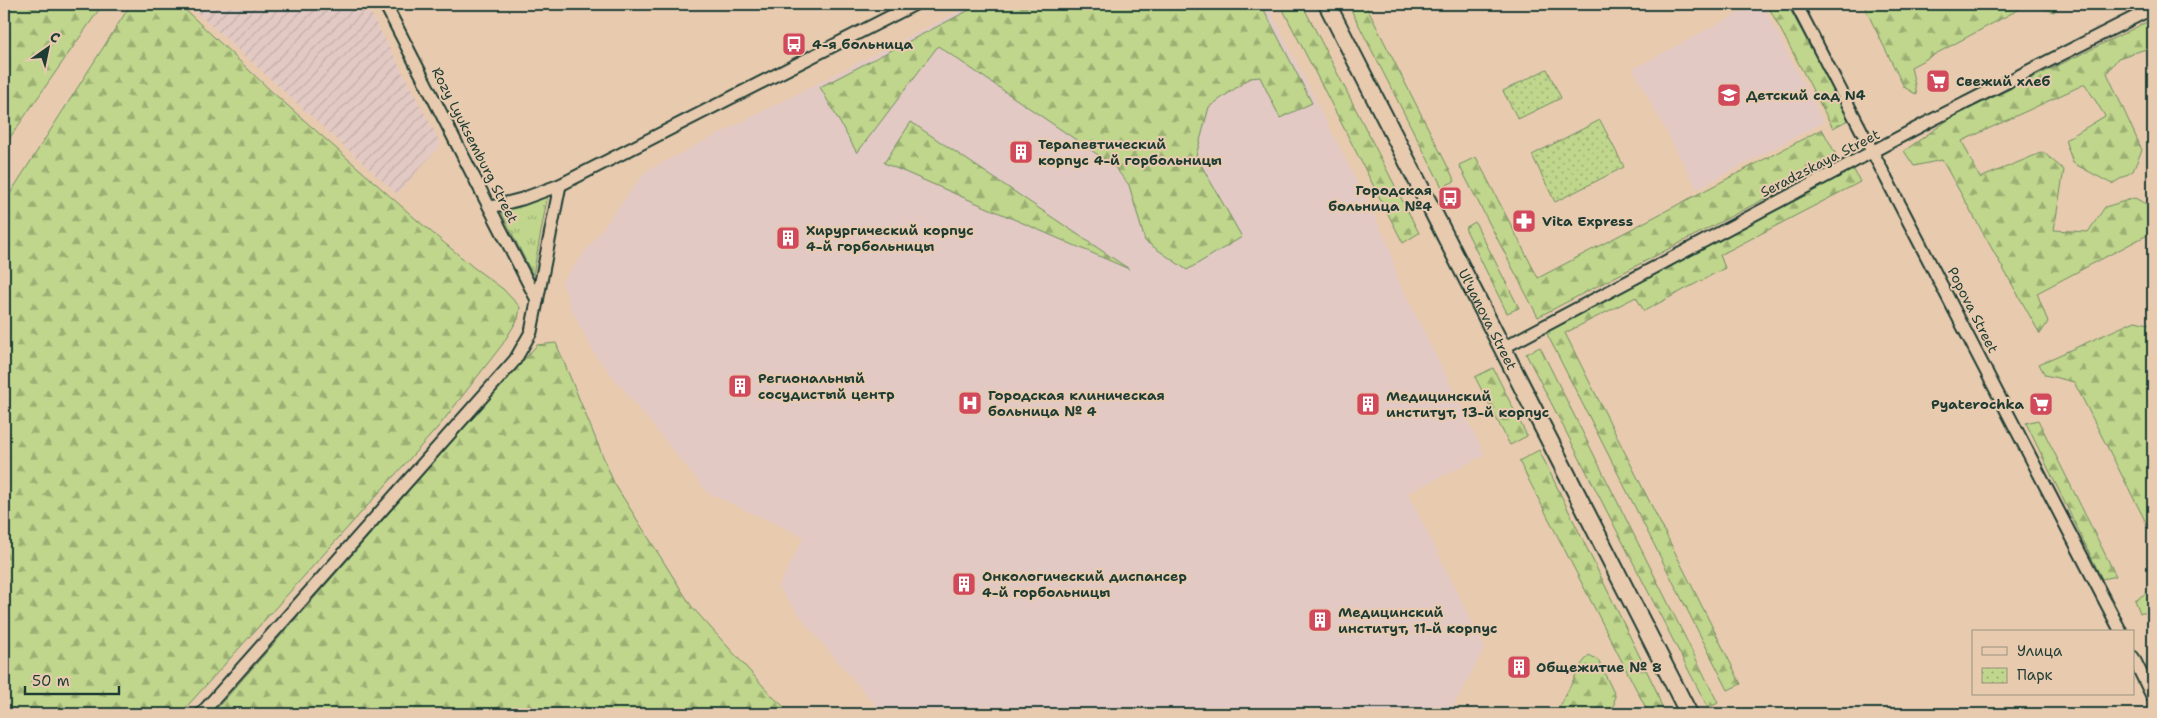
<svg xmlns="http://www.w3.org/2000/svg" width="2157" height="718" font-family="'Shantell Sans',sans-serif">
  <style>
    .built { fill: #e3c9c4 }
    .industrial { fill: url(#industrial-furrows) }
    .grass { fill: url(#grass-tufts); stroke: #6f8a60 }
    .forest { fill: url(#forest-firs); stroke: #6f8a60 }
    .park { fill: url(#park-dots); stroke: #6f8a60 }
    .lines { fill: none; stroke-linecap: round; stroke-linejoin: round }
    .minor-casing { stroke: #1f3d34; stroke-width: 15 }
    .secondary-casing { stroke: #1f3d34; stroke-width: 20 }
    .minor { stroke: #e8cbaf; stroke-width: 11 }
    .secondary { stroke: #e8cbaf; stroke-width: 16 }
    .labels { text-anchor: middle; dominant-baseline: central; stroke-width: 4; stroke-linejoin: round; paint-order: stroke }
    .poi-label { font-size: 14px; font-weight: bold; fill: #1f3d34; stroke: #e8cbaf; text-anchor: start }
    .street-label { font-size: 14px; fill: #1f3d34; stroke: #e8cbaf }
  </style>
  <defs>
    <pattern id="industrial-furrows" width="10" height="10" patternUnits="userSpaceOnUse" patternTransform="scale(1.25)"><rect width="10" height="10" fill="#e3c9c4"/><path d="M-1 1l2-2M0 10L10 0M9 11l2-2" fill="none" stroke="#c2aea9"/></pattern>
    <pattern id="grass-tufts" width="24" height="20" patternUnits="userSpaceOnUse" patternTransform="scale(1.25)"><rect width="24" height="20" fill="#bfd68c"/><path d="M3 7l-1-3M5 7V3M7 7l1-3M15 17l-1-3M17 17v-4M19 17l1-3" fill="none" stroke="#9baf73"/></pattern>
    <pattern id="forest-firs" width="22" height="20" patternUnits="userSpaceOnUse" patternTransform="scale(1.25)"><rect width="22" height="20" fill="#bfd68c"/><path d="M5 1l3.5 6h-7zM16 11l3.5 6h-7z" fill="#9baf73"/></pattern>
    <pattern id="park-dots" width="8" height="8" patternUnits="userSpaceOnUse" patternTransform="scale(1.25)"><rect width="8" height="8" fill="#bfd68c"/><path d="M2 2h.1M6 6h.1" fill="none" stroke="#9baf73" stroke-width="1.8" stroke-linecap="round"/></pattern>
  </defs>
  <rect width="100%" height="100%" fill="#e8cbaf"/>
  <filter id="ink" filterUnits="userSpaceOnUse"><feTurbulence type="fractalNoise" baseFrequency=".02" numOctaves="2"/><feDisplacementMap in="SourceGraphic" scale="10" xChannelSelector="R" yChannelSelector="G"/><feConvolveMatrix kernelMatrix="1 2 1 2 8 2 1 2 1" color-interpolation-filters="sRGB"/></filter>
  <g filter="url(#ink)">
    <g class="built">
      <polygon points="973,4 1267,4 1389,245 1398,279 1485,455 1408,493 1485,648 1449,714 1427,707 1430,714 883,714 810,629 778,587 804,537 708,493 595,355 571,309 562,282 646,171"/>
      <polygon points="1756,4 1762,4 1824,122 1697,189 1633,69"/>
    </g>
    <polygon class="industrial" points="184,4 366,4 441,144 397,194 191,7"/>
    <polygon class="grass" points="548,194 533,275 500,210"/>
    <g class="forest">
      <polygon points="4,4 103,4 4,146"/>
      <polygon points="131,4 179,4 270,90 417,220 473,267 503,289 520,307 518,319 502,345 439,426 180,714 4,714 4,203"/>
      <polygon points="981,4 1261,4 1312,103 1280,118 1260,77 1250,78 1209,107 1196,156 1242,237 1187,270 1145,241 1129,185 1113,165 938,46 857,153 820,87"/>
      <polygon points="1280,4 1302,4 1419,233 1403,243"/>
      <polygon points="1348,4 1365,4 1455,181 1442,187"/>
      <polygon points="1767,4 1787,4 1850,119 1833,128"/>
      <polygon points="1863,4 2055,4 2054,12 2029,4 1911,67 1917,95 1904,87"/>
      <polygon points="2153,19 2153,61 2146,49 2118,58 2107,73 2142,150 2133,171 2112,184 2073,163 2065,140 2105,116 2085,84 1962,141 1980,178 2043,152 2064,170 2054,230 2088,232 2105,207 2135,198 2153,208 2153,232 2037,293 2048,322 2040,334 1942,160 1914,166 1904,151 1951,118"/>
      <polygon points="911,122 1129,269 884,163"/>
      <polygon points="1822,129 1839,160 1538,317 1459,165 1476,157 1538,278"/>
      <polygon points="1853,168 1860,182 1720,255 1725,268 1644,311 1636,297 1565,333 1741,684 1728,690 1546,332"/>
      <polygon points="1475,222 1519,308 1507,313 1465,228"/>
      <polygon points="2135,321 2153,325 2153,536 2074,382 2045,375 2039,364"/>
      <polygon points="556,343 614,483 692,607 773,697 792,714 212,714 537,345"/>
      <polygon points="1540,347 1718,703 1708,708 1526,354"/>
      <polygon points="1493,368 1527,436 1510,445 1475,377"/>
      <polygon points="2038,420 2116,576 2102,579 2026,423"/>
      <polygon points="1539,450 1656,690 1664,714 1649,714 1519,461"/>
      <polygon points="2153,589 2153,613 2140,613 2135,600"/>
      <polygon points="1589,655 1598,660 1615,695 1613,714 1556,714 1581,665"/>
    </g>
    <g class="park">
      <polygon points="1547,69 1561,98 1518,119 1503,91"/>
      <polygon points="1600,120 1624,167 1555,202 1532,155"/>
    </g>
    <g class="lines">
      <g class="minor-casing">
        <g id="minor">
          <polyline points="385,4 537,300"/>
          <polyline points="1796,4 2121,632"/>
          <polyline points="491,207 522,199 560,185 915,4"/>
          <polyline points="1503,348 1930,121 2153,8"/>
          <polyline points="2133,657 2153,698"/>
          <polyline points="201,714 515,360 531,332 560,185"/>
        </g>
      </g>
      <g class="secondary-casing">
        <g id="secondary">
          <path id="s1" d="M1327,4L1689,714"/>
        </g>
      </g>
      <use href="#minor" class="minor"/>
      <use href="#secondary" class="secondary"/>
    </g>
  </g>
  <defs>
    <g id="bus-square" transform="scale(1.25)"><rect x="-9" y="-9" width="18" height="18" rx="4" fill="#d1495b" stroke="#e8cbaf"/><path d="M-5-6H5V4H4V6H2V4H-2V6H-4V4H-5ZM-3.5-4V0h7V-4ZM-3.5 1.2v1.5H-2V1.2ZM2 1.2v1.5H3.5V1.2Z" fill="#fff"/></g>
    <g id="supermarket-square" transform="scale(1.25)"><rect x="-9" y="-9" width="18" height="18" rx="4" fill="#d1495b" stroke="#e8cbaf"/><path d="M-6-5.5h2.5l.6 2H6L4.5 2H-2.5L-4.4-4H-6ZM-1.5 3.2a1.3 1.3 0 1 0 .1 0ZM3 3.2a1.3 1.3 0 1 0 .1 0Z" fill="#fff"/></g>
    <g id="school-square" transform="scale(1.25)"><rect x="-9" y="-9" width="18" height="18" rx="4" fill="#d1495b" stroke="#e8cbaf"/><path d="M0-5L7-2L0 1L-7-2ZM-4 1L0 2.5L4 1V4Q0 6-4 4Z" fill="#fff"/></g>
    <g id="building-square" transform="scale(1.25)"><rect x="-9" y="-9" width="18" height="18" rx="4" fill="#d1495b" stroke="#e8cbaf"/><path d="M-4-6H4V6H1V3H-1V6H-4ZM-2.5-4.3h1.7v1.8h-1.7ZM.8-4.3h1.7v1.8H.8ZM-2.5-1h1.7V.8h-1.7ZM.8-1h1.7V.8H.8Z" fill="#fff"/></g>
    <g id="pharmacy-square" transform="scale(1.25)"><rect x="-9" y="-9" width="18" height="18" rx="4" fill="#d1495b" stroke="#e8cbaf"/><path d="M-2-6h4v4h4v4h-4v4h-4v-4h-4v-4h4Z" fill="#fff"/></g>
    <g id="hospital-square" transform="scale(1.25)"><rect x="-9" y="-9" width="18" height="18" rx="4" fill="#d1495b" stroke="#e8cbaf"/><path d="M-5-5h3v3.5h4V-5h3V5h-3V1.5h-4V5h-3Z" fill="#fff"/></g>
  </defs>
  <g fill-rule="evenodd">
    <use href="#bus-square" x="794" y="44"/>
    <use href="#supermarket-square" x="1938" y="81"/>
    <use href="#school-square" x="1729" y="95"/>
    <use href="#building-square" x="1021" y="152"/>
    <use href="#bus-square" x="1450" y="198"/>
    <use href="#pharmacy-square" x="1524" y="221"/>
    <use href="#building-square" x="788" y="238"/>
    <use href="#building-square" x="740" y="386"/>
    <use href="#hospital-square" x="970" y="403"/>
    <use href="#building-square" x="1368" y="404"/>
    <use href="#supermarket-square" x="2041" y="404"/>
    <use href="#building-square" x="964" y="584"/>
    <use href="#building-square" x="1320" y="620"/>
    <use href="#building-square" x="1519" y="667"/>
  </g>
  <g class="labels">
    <g class="poi-label">
      <text x="812" y="44">4-я больница</text>
      <text x="1956" y="81">Свежий хлеб</text>
      <text x="1746" y="95">Детский сад N4</text>
      <text x="1038" y="144">Терапевтический<tspan x="1038" dy="16">корпус 4-й горбольницы</tspan></text>
      <text x="1432" y="190" text-anchor="end">Городская<tspan x="1432" dy="16">больница №4</tspan></text>
      <text x="1542" y="221">Vita Express</text>
      <text x="806" y="230">Хирургический корпус<tspan x="806" dy="16">4-й горбольницы</tspan></text>
      <text x="758" y="378">Региональный<tspan x="758" dy="16">сосудистый центр</tspan></text>
      <text x="988" y="395">Городская клиническая<tspan x="988" dy="16">больница № 4</tspan></text>
      <text x="1386" y="396">Медицинский<tspan x="1386" dy="16">институт, 13-й корпус</tspan></text>
      <text x="2024" y="404" text-anchor="end">Pyaterochka</text>
      <text x="982" y="576">Онкологический диспансер<tspan x="982" dy="16">4-й горбольницы</tspan></text>
      <text x="1338" y="612">Медицинский<tspan x="1338" dy="16">институт, 11-й корпус</tspan></text>
      <text x="1536" y="667">Общежитие № 8</text>
    </g>
    <g class="street-label">
      <text transform="translate(475 145) rotate(63)">Rozy Lyuksemburg Street</text>
      <text transform="translate(1820 163) rotate(-27)">Seradzskaya Street</text>
      <text transform="translate(1973 310) rotate(63)">Popova Street</text>
      <text stroke="none"><textPath href="#s1" startOffset="354">Ul'yanova Street</textPath></text>
    </g>
  </g>
  <rect width="2157" height="718" fill="none" stroke="#e8cbaf" stroke-width="20"/>
  <rect x="10" y="10" width="2137" height="698" fill="none" stroke="#1f3d34" stroke-width="2" filter="url(#ink)"/>
  <rect x="1972" y="630" width="162" height="65" fill="#e8cbaf" stroke="#98927e"/>
  <rect x="1982" y="647" width="25" height="8" fill="#e8cbaf" stroke="#98927e"/>
  <text x="2017" y="656" font-size="15" fill="#1f3d34">Улица</text>
  <rect x="1982" y="668" width="25" height="15" fill="url(#park-dots)" stroke="#98927e"/>
  <text x="2017" y="680" font-size="15" fill="#1f3d34">Парк</text>
  <g transform="translate(48 48) rotate(33)" stroke="#e8cbaf" stroke-width="4" paint-order="stroke">
  <path d="M0-4L9 19L0 12L-9 19Z" fill="#1f3d34"/>
  <text y="-8" font-size="14" font-weight="bold" text-anchor="middle" fill="#1f3d34">С</text>
  </g>
  <path d="M25 686v8h94v-8" fill="none" stroke="#1f3d34" stroke-width="2.5"/>
  <text x="32" y="686" font-size="15" fill="#1f3d34" stroke="#e8cbaf" stroke-width="4" paint-order="stroke">50 m</text>
</svg>
